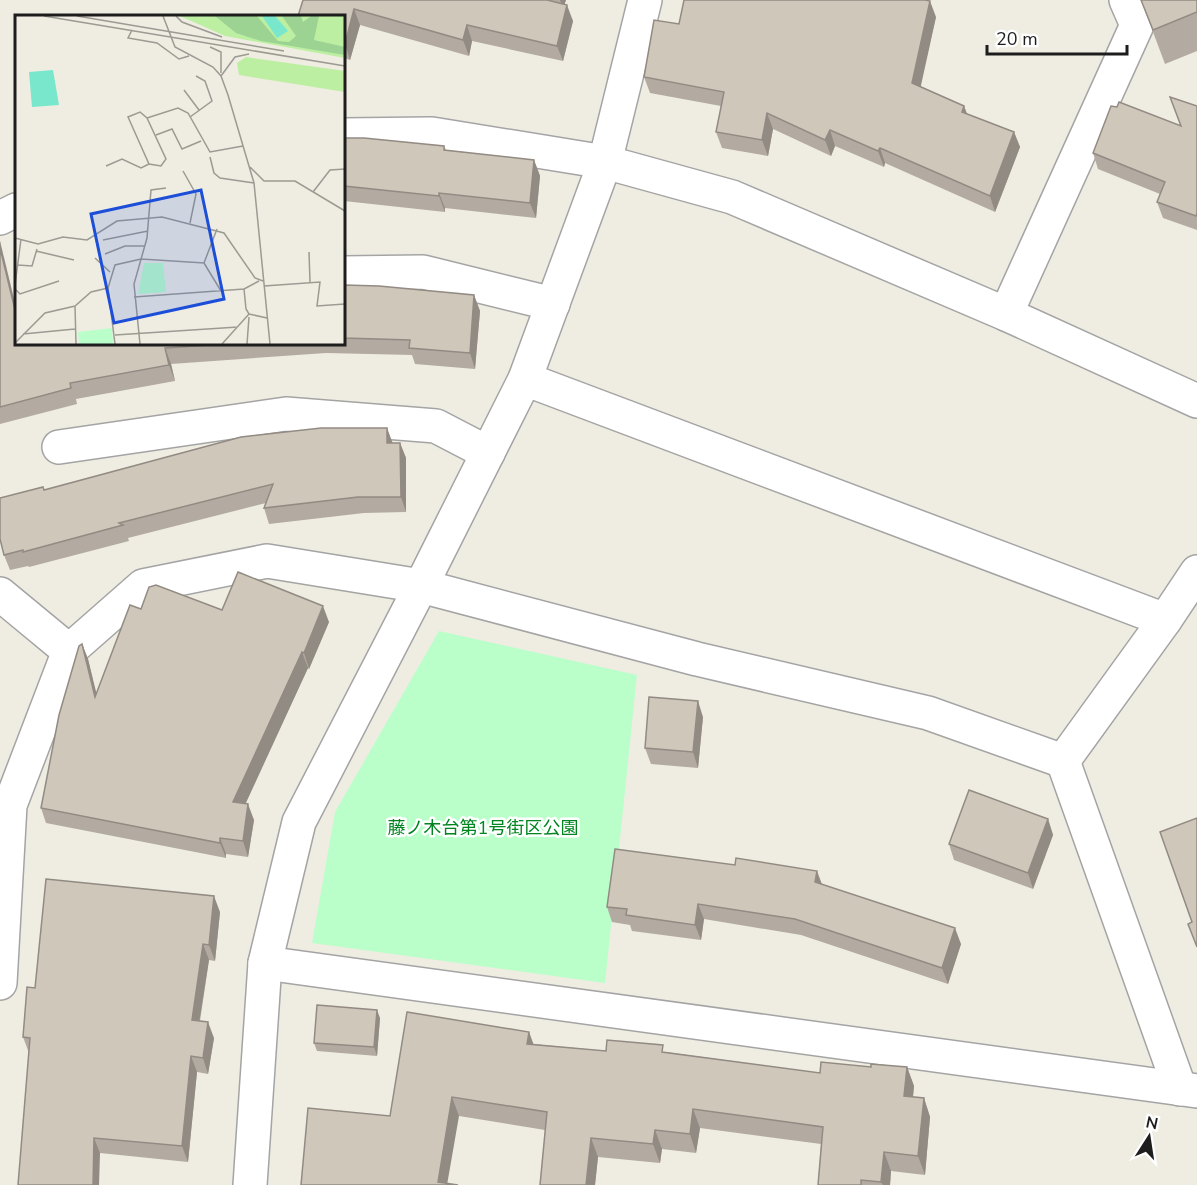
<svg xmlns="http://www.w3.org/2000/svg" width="1197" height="1185" font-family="'Nunito Sans','Noto Sans JP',sans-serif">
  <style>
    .park { fill: #bafeca }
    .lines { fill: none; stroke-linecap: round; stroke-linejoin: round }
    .minor-casing { stroke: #a4a4a4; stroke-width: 36 }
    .minor { stroke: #fff; stroke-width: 33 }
    .wall { fill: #b3aba1 }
    .shaded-wall { fill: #928b83 }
    .building { fill: #d0c7bb; stroke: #928b83; stroke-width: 1.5 }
    .labels { text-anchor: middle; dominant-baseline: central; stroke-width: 5; stroke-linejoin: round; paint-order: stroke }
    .park-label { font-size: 18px; fill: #018520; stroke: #fff }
    .inset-road { fill: none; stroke: #9b9a93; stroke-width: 1.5 }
    .view { fill: #1d4ed8; fill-opacity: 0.15; stroke: #1d4ed8; stroke-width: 3 }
    .inset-edge { fill: none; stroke: #1d1d1d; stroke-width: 3 }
  </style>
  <rect width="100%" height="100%" fill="#efede2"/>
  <polygon class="park" points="439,631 637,675 605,983 312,943 335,812"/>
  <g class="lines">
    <g class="minor-casing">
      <g id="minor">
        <polyline points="344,135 432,134 605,162 732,197 1006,314 1197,401"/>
        <polyline points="0,218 16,210"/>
        <polyline points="344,273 423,272 553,304"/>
        <polyline points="1006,314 1137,25 1126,0"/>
        <polyline points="525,379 1165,620"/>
        <polyline points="59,447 286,414 436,426 488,453"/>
        <polyline points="0,594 69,651"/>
        <polyline points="1063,761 1180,1089"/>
        <polyline points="265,963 1197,1091"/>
        <polyline points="0,983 10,805 69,651 143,586 267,561 421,586 697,659 928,713 1063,761 1165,620 1197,572"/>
        <polyline points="250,1185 265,963 299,822 421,586 525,379 605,162 645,0"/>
      </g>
    </g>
    <use href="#minor" class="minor"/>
  </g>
  <g class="wall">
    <polygon points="303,0 566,0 564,5 573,21 563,61 472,41 469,56 360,25 350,60 344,58 344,16"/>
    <polygon points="1141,0 1197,0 1197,51 1165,64"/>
    <polygon points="936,17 920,86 964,106 967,114 1014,132 1020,147 995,212 885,163 884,167 835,146 831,156 773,129 768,156 722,148 716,132 721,106 650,93 644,77 679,24"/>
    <polygon points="1197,106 1197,230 1163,218 1157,202 1160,194 1098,169 1093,153 1180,126"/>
    <polygon points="344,138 444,146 446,150 534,160 540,176 536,218 445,208 445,212 344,201"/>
    <polygon points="0,241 16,344 344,344 344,285 474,295 480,311 475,369 415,364 412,355 326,353 171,364 175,381 76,399 77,404 0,424"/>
    <polygon points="387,428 392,443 400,443 406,458 406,512 364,513 269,524 264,508 266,503 128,538 129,541 29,567 28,566 10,570 4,555 44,490"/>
    <polygon points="141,609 222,610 329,622 309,669 308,668 245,804 254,820 248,857 226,854 226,858 46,823 41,808 82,644 88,659 96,694"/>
    <polygon points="703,717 698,768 651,764 645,748"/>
    <polygon points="1048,819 1053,835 1033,889 954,860 949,844"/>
    <polygon points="821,884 961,944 948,984 801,935 704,919 701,940 632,931 630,925 612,922 607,907"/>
    <polygon points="220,912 215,961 209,960 200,1021 214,1038 208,1074 197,1072 188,1162 100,1153 29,1053 23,1037 35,988"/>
    <polygon points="380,1018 377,1056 317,1051 314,1043"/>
    <polygon points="529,1032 533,1044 606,1051 665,1052 820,1073 871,1067 907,1067 914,1086 913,1097 924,1098 930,1117 925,1175 891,1171 890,1185 818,1185 821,1144 700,1128 696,1153 662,1149 660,1163 598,1157 595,1185 540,1185 545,1130 459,1116 301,1185 390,1116"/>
  </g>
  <g class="shaded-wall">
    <polygon points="560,0 566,0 563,9"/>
    <polygon points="930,1 936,17 918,99 912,83"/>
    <polygon points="567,5 573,21 563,61 557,46"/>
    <polygon points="354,9 360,25 350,60 345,44"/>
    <polygon points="467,25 472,41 469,56 463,40"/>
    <polygon points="964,106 970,122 962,112"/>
    <polygon points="767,113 773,129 768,156 762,140"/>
    <polygon points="830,130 835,146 831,156 825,140"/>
    <polygon points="1014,132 1020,147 995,212 990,196"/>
    <polygon points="880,148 885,163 884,167 878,151"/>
    <polygon points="534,160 540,176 536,218 530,203"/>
    <polygon points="439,193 445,208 445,212 439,196"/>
    <polygon points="0,241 16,307 16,314 0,248"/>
    <polygon points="474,295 480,311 475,369 470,353"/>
    <polygon points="165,348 171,364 175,381 169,365"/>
    <polygon points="387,428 393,444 387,443"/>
    <polygon points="400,443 406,458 406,512 401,497"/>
    <polygon points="323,606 329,622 309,669 304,653"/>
    <polygon points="82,644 88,659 101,712 95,697"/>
    <polygon points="302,652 308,668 239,818 233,802"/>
    <polygon points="698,701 703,717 698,768 693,752"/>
    <polygon points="248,804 254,820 248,857 243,841"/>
    <polygon points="1048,819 1053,835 1033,889 1028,873"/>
    <polygon points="220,838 226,854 226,858 220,843"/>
    <polygon points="817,871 823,887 815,882"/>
    <polygon points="214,896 220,912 215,961 209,945"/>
    <polygon points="698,904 704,919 701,940 695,925"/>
    <polygon points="955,928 961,944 948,984 942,968"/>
    <polygon points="203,944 209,960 197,1036 192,1020"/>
    <polygon points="377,1010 380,1018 377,1056 374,1047"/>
    <polygon points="208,1022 214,1038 208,1074 203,1058"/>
    <polygon points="529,1032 536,1051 527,1044"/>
    <polygon points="191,1056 197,1072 188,1162 182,1146"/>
    <polygon points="907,1067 914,1086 911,1115 904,1096"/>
    <polygon points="452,1097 459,1116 447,1185 438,1182"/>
    <polygon points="924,1098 930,1117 925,1175 918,1156"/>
    <polygon points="693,1109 700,1128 696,1153 690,1134"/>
    <polygon points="655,1130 662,1149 660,1163 653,1144"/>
    <polygon points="94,1138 100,1153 99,1185 93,1185"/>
    <polygon points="591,1138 598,1157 595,1185 586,1185"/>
    <polygon points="884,1152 891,1171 890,1185 883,1185 881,1182"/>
  </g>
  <g class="building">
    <polygon points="303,0 547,0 567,5 557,46 467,25 463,40 354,9 345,44 344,44 344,16 298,16"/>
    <polygon points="684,0 925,0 930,1 912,83 964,106 962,112 1014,132 990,196 880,148 878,151 830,130 825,140 767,113 762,140 716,132 724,92 644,77 654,20 679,24"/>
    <polygon points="1141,0 1197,0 1197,12 1153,30"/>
    <polygon points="1170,97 1197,106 1197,213 1196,216 1157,202 1165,182 1093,153 1111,106 1117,107 1119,102 1181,126"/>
    <polygon points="344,138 364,138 444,146 444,150 534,160 530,203 439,193 439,196 344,186"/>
    <polygon points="0,248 16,314 16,344 227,344 165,348 169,365 70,383 71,388 0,407"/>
    <polygon points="344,285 379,286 474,295 470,353 409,348 410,340 344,338"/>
    <polygon points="321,428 387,428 387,443 400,443 401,497 358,497 264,508 273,484 119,523 123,525 23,552 23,550 4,555 0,539 0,498 43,487 44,490 241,437"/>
    <polygon points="238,572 323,606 304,653 302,652 233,802 248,804 243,841 220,838 220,843 41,808 59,715 79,646 82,644 95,697 130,605 141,609 149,587 156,585 222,610"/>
    <polygon points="649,697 698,701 693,752 645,748"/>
    <polygon points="969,790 1048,819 1028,873 949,844"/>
    <polygon points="1197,818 1197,947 1188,924 1192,922 1160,832"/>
    <polygon points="615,849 735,865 736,858 817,871 815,882 955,928 942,968 795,919 698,904 695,925 626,915 627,909 607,907"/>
    <polygon points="46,879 214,896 209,945 203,944 192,1020 208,1022 203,1058 191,1056 182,1146 94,1138 93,1185 18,1185 30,1038 23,1037 27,987 35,988"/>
    <polygon points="317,1005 377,1010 374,1047 314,1043"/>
    <polygon points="407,1012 529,1032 527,1044 606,1051 607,1040 663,1045 662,1052 820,1073 821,1062 871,1067 871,1064 907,1067 904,1096 924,1098 918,1156 884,1152 881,1182 861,1180 861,1185 818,1185 823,1127 693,1109 690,1134 655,1130 653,1144 591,1138 586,1185 540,1185 547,1112 452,1097 438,1182 458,1185 301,1185 308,1108 390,1116"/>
  </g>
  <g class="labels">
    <g class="park-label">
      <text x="483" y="828">藤ノ木台第1号街区公園</text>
    </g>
  </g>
  <g transform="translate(15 15)">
    <rect width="330" height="330" fill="#efede2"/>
    <path d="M165,1H330V43L210,21ZM231,42L330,56V77L224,60L222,48Z" fill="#bcefa2"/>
    <path d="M200,1H242L263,26L274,27L281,21L267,1H286L288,7L296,1H304L299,25L330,32V40L246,26L221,18Z" fill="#9cd393"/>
    <path d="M129,248H148L151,277L123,279ZM97,313L98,329H64L63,317Z" fill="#bafeca"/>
    <path d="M247,1H260L273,16L262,23ZM38,55L44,90L17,92L14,57Z" fill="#78e7cc"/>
    <path class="inset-road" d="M29,1L330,51M62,1L269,36M148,1L160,32L198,52L206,61L213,80L239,168L255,329M161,1L167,7L207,22M117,15L113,23L142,28L164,44L174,41M195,32L206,37V58M206,61L220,42L234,39M169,75L184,95M125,97L132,103L151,144L146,151L134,149L113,102ZM175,102L197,86L190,66L181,61M132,103L163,93L173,98L195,137L228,131M141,120L157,114L167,134L186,126M195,142L199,158L205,163L239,168M91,151L107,144L126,153L134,149M235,152L249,166H280L330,196M168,156L181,179L175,208M298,177L315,155L330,154M0,223L23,229L48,222L72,225L102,206L147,202L209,218L240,263L248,266M88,225L133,216M21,236L59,245M294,237L295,267M90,239L110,231H130M80,243L95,257M189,248L206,276M3,250L17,251L22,234M244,266L229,274L231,294L234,299L252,303M0,270L6,224M249,271L305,267L302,291L330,289M0,274L5,279L44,266M119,282L229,274M60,291L61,329M8,319L60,314M100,320L223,312M0,328L30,298L60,291L76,277L93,273M100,329L93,273L100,250L126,244L189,248L202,214M125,329L119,269L132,223L136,175L151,173M207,329L234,299M232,329L234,302"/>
    <path class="view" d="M186,175L209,284L99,308L76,199Z"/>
    <rect width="330" height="330" class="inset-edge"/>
  </g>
  <g transform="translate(1149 1137) rotate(12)" stroke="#ffffff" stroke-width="4.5" paint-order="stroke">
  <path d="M0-4.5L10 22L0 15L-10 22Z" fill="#1d1d1d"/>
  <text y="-9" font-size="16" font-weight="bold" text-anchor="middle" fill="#1d1d1d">N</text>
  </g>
  <path d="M987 45v9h140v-9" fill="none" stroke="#1d1d1d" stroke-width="3"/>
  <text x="996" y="45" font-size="18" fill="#1d1d1d" stroke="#ffffff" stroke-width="4.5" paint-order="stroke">20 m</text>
</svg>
